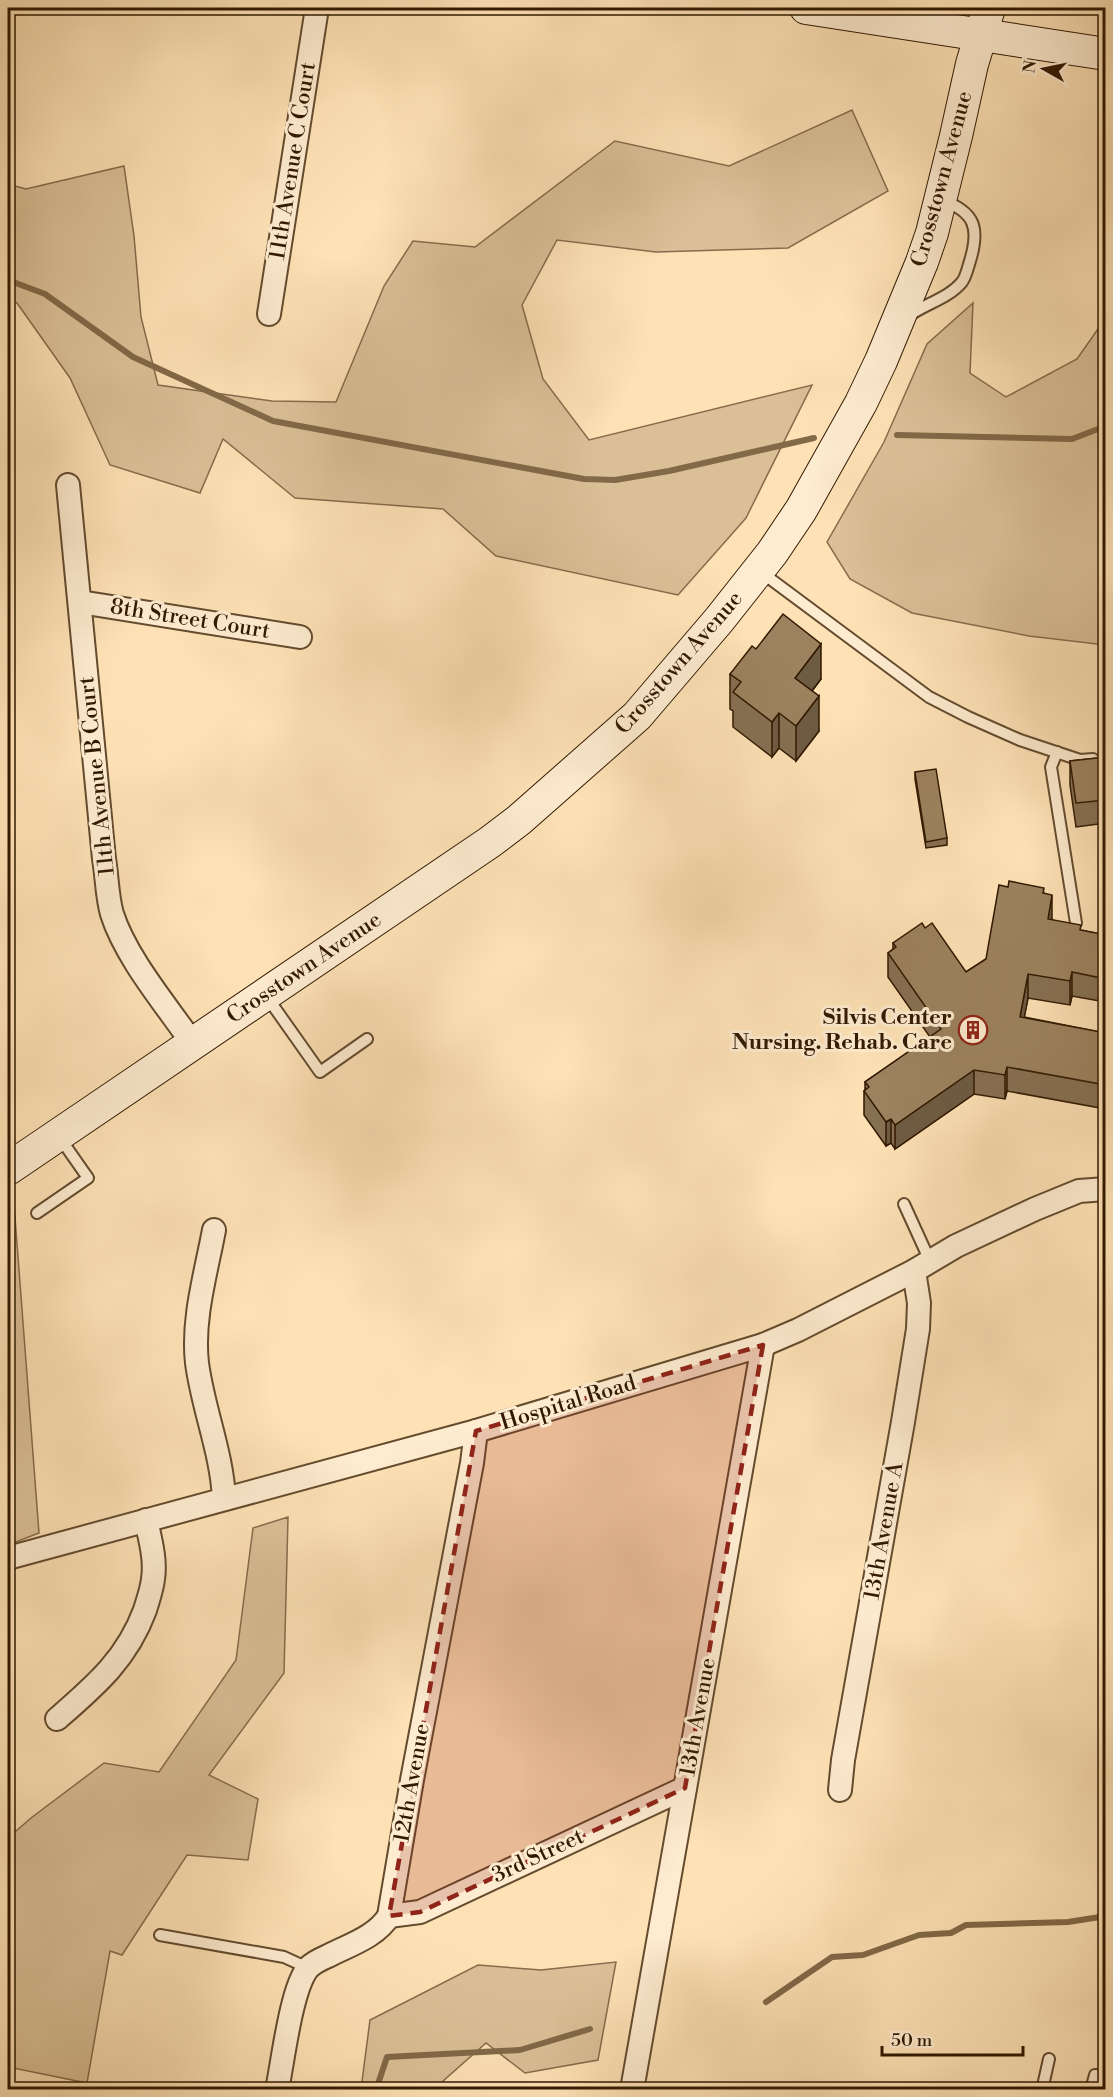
<svg xmlns="http://www.w3.org/2000/svg" width="1113" height="2097" font-family="'Libre Bodoni',serif">
  <style>
    .green { fill: #dbc097; stroke: #866c4c; stroke-width: 1.5 }
    .lines { fill: none; stroke-linecap: round; stroke-linejoin: round }
    .stream { stroke: #826948; stroke-width: 6 }
    .lane-casing { stroke: #644b2e; stroke-width: 14 }
    .street-casing { stroke: #644b2e; stroke-width: 26 }
    .secondary-casing { stroke: #311901; stroke-width: 34 }
    .lane { stroke: #feecd0; stroke-width: 10 }
    .street { stroke: #feecd0; stroke-width: 22 }
    .secondary { stroke: #feecd0; stroke-width: 32 }
    .wall { fill: #867052; stroke: #311901; stroke-width: 1.5 }
    .shaded-wall { fill: #6d5b42; stroke: #311901; stroke-width: 1.5 }
    .building { fill: #9c825f; stroke: #311901; stroke-width: 1.5 }
    .marked { fill: #8f2418; fill-opacity: 0.2; stroke: #8f2418; stroke-width: 4.5; stroke-dasharray: 12 8; stroke-linejoin: round }
    .labels { text-anchor: middle; dominant-baseline: central; stroke-width: 6; stroke-linejoin: round; paint-order: stroke }
    .street-label { font-size: 22px; fill: #311901; stroke: #feecd0 }
    .poi-label { font-size: 22px; font-weight: bold; fill: #311901; stroke: #feecd0; text-anchor: end }
  </style>
  <rect width="100%" height="100%" fill="#fee2b6"/>
  <filter id="stains"><feTurbulence type="fractalNoise" baseFrequency=".00333" numOctaves="4"/><feColorMatrix values="0 0 0 0 .2 0 0 0 0 .09 0 0 0 0 .02 0 0 0 .5 -.17"/></filter>
  <radialGradient id="worn" r=".72"><stop offset=".6" stop-color="#630" stop-opacity="0"/><stop offset="1" stop-color="#630" stop-opacity=".3"/></radialGradient>
  <g class="green">
    <polygon points="852,110 888,191 788,248 656,252 557,240 522,305 543,379 589,440 812,385 746,518 678,595 496,556 443,509 295,498 223,439 200,493 110,465 70,378 17,303 8,301 8,184 26,189 124,166 134,236 141,317 158,385 272,401 336,402 384,286 413,241 475,247 615,141 729,166"/>
    <polygon points="973,303 970,373 1006,397 1077,359 1105,319 1105,645 1029,636 912,613 850,579 827,542 884,442 927,344"/>
    <polygon points="13,1191 39,1533 8,1545 8,1195"/>
    <polygon points="288,1517 284,1673 209,1775 258,1799 248,1860 187,1855 122,1955 110,1951 87,2083 8,2067 8,1838 31,1818 104,1763 159,1772 236,1660 253,1528"/>
    <polygon points="616,1962 598,2060 525,2073 486,2043 434,2089 361,2089 370,2020 478,1965 541,1970"/>
  </g>
  <g class="lines">
    <g class="stream">
      <polyline points="8,280 45,294 133,357 273,421 584,479 615,480 669,471 814,438"/>
      <polyline points="897,435 1072,439 1098,429 1106,424"/>
      <polyline points="766,2002 832,1957 863,1955 919,1935 951,1933 966,1925 1068,1922 1106,1916"/>
      <polyline points="376,2090 387,2057 520,2050 590,2029"/>
    </g>
    <g class="lane-casing">
      <g id="lane">
        <path d="M907,317C924,304 948,299 962,282C966,277 968,267 970,261C980,228 975,212 942,200"/>
        <polyline points="761,572 929,697 968,717 1020,740 1080,760 1093,759"/>
        <polyline points="1057,752 1051,767 1076,923"/>
        <polyline points="267,997 320,1072 367,1039"/>
        <polyline points="904,1204 930,1261"/>
        <polyline points="37,1213 88,1178 60,1138"/>
        <polyline points="160,1935 284,1957 308,1968"/>
        <polyline points="1042,2090 1049,2059"/>
        <polyline points="1091,2090 1095,2075 1106,2077"/>
      </g>
    </g>
    <g class="street-casing">
      <g id="street">
        <polyline points="269,314 317,8"/>
        <path d="M68,485L104,859C107,876 107,897 112,914C126,958 167,1006 193,1044"/>
        <polyline points="80,602 300,637"/>
        <path d="M214,1230C206,1273 192,1319 197,1363C203,1409 222,1453 224,1499"/>
        <polyline points="8,1558 476,1431 763,1345 798,1330 914,1271 956,1246 1035,1209 1079,1191 1106,1189"/>
        <path d="M57,1719C95,1686 127,1659 145,1610C148,1600 152,1589 153,1579C156,1559 150,1539 146,1520"/>
        <polyline points="840,1790 843,1760 903,1422 918,1329 919,1303 914,1271"/>
        <polyline points="389,1916 420,1912 685,1788"/>
        <path d="M277,2090C283,2061 291,1989 308,1968C313,1963 321,1959 328,1956C349,1945 376,1937 389,1916L412,1780L472,1463L476,1431"/>
        <polyline points="632,2090 763,1345"/>
      </g>
    </g>
    <g class="secondary-casing">
      <g id="secondary">
        <polyline points="806,8 1106,54"/>
        <polyline points="8,1169 490,842 519,820 637,716 719,620 772,553 801,510 861,403 881,361 922,262 932,233 956,136 972,64 989,8"/>
      </g>
    </g>
    <use href="#lane" class="lane"/>
    <use href="#street" class="street"/>
    <use href="#secondary" class="secondary"/>
  </g>
  <g class="wall">
    <polygon points="756,649 821,679 812,691 819,731 796,761 779,748 772,757 733,727 733,711 730,709 730,674"/>
    <polygon points="1106,757 1106,823 1076,827 1070,785 1070,761"/>
    <polygon points="915,772 947,838 947,845 926,848 915,779"/>
    <polygon points="1044,893 1052,920 1081,930 1106,935 1106,1002 1072,996 1070,1005 1028,998 1024,1017 1106,1033 1106,1109 1007,1091 1005,1099 974,1094 895,1149 891,1143 886,1146 864,1115 864,1091 865,1090 865,1082 930,1037 888,977 888,953 893,949 893,943 925,928 966,972 986,959"/>
  </g>
  <g class="shaded-wall">
    <polygon points="821,644 821,679 795,713 795,678"/>
    <polygon points="819,696 819,731 796,761 796,726"/>
    <polygon points="779,713 779,748 772,757 772,722"/>
    <polygon points="1052,895 1052,919 1048,943 1048,919"/>
    <polygon points="1072,972 1072,996 1070,1005 1070,981"/>
    <polygon points="1028,974 1028,998 1020,1040 1020,1017"/>
    <polygon points="1007,1067 1007,1091 1005,1099 1005,1075"/>
    <polygon points="974,1070 974,1094 895,1149 895,1125"/>
    <polygon points="891,1119 891,1143 886,1146 886,1122"/>
  </g>
  <g class="building">
    <polygon points="783,614 821,644 795,678 819,696 796,726 779,713 772,722 733,692 741,682 730,674 752,646 756,649"/>
    <polygon points="1106,757 1106,800 1076,803 1070,761"/>
    <polygon points="936,769 947,838 926,842 915,772"/>
    <polygon points="1009,881 1044,888 1043,893 1052,895 1048,919 1081,925 1080,930 1106,935 1106,979 1072,972 1070,981 1028,974 1020,1017 1106,1033 1106,1085 1007,1067 1005,1075 974,1070 895,1125 891,1119 886,1122 864,1091 869,1087 865,1082 941,1029 888,953 896,947 893,943 922,923 925,928 932,923 966,972 986,959 999,885 1008,887"/>
  </g>
  <path class="marked" d="M763,1345L685,1788L420,1912L389,1916L476,1431Z"/>
  <defs>
    <g id="building-ring" transform="scale(1.5)"><circle r="9.5" fill="#feecd0" stroke="#8f2418" stroke-width="1.5"/><path d="M-4-6H4V6H1V3H-1V6H-4ZM-2.5-4.3h1.7v1.8h-1.7ZM.8-4.3h1.7v1.8H.8ZM-2.5-1h1.7V.8h-1.7ZM.8-1h1.7V.8H.8Z" fill="#8f2418"/></g>
  </defs>
  <g fill-rule="evenodd">
    <use href="#building-ring" x="973" y="1030"/>
  </g>
  <g class="labels">
    <g class="street-label">
      <text transform="translate(293 161) rotate(-81)">11th Avenue C Court</text>
      <text transform="translate(942 179) rotate(-75)">Crosstown Avenue</text>
      <text transform="translate(190 619) rotate(9)">8th Street Court</text>
      <text transform="translate(679 663) rotate(-49)">Crosstown Avenue</text>
      <text transform="translate(97 776) rotate(-96)">11th Avenue B Court</text>
      <text transform="translate(304 968) rotate(-34)">Crosstown Avenue</text>
      <text transform="translate(568 1403) rotate(-17)">Hospital Road</text>
      <text transform="translate(884 1531) rotate(-80)">13th Avenue A</text>
      <text transform="translate(698 1717) rotate(-80)">13th Avenue</text>
      <text transform="translate(412 1783) rotate(-80)">12th Avenue</text>
      <text transform="translate(538 1856) rotate(-25)">3rd Street</text>
    </g>
    <g class="poi-label">
      <text x="952" y="1017">Silvis Center<tspan x="952" dy="25">Nursing. Rehab. Care</tspan></text>
    </g>
  </g>
  <rect width="1113" height="2097" fill="none" stroke="#fee2b6" stroke-width="30"/>
  <rect x="9" y="9" width="1095" height="2079" fill="none" stroke="#311901" stroke-width="3"/>
  <rect x="15" y="15" width="1083" height="2067" fill="none" stroke="#311901" stroke-width="1.5"/>
  <g transform="translate(1044 69) rotate(279)" stroke="#feecd0" stroke-width="4.5" paint-order="stroke">
  <path d="M0-4.5L10 22L0 15L-10 22Z" fill="#311901"/>
  <text y="-9" font-size="16" font-weight="bold" text-anchor="middle" fill="#311901">N</text>
  </g>
  <path d="M882 2046v9h141v-9" fill="none" stroke="#311901" stroke-width="3"/>
  <text x="891" y="2046" font-size="18" fill="#311901" stroke="#feecd0" stroke-width="4.5" paint-order="stroke">50 m</text>
  <rect width="100%" height="100%" filter="url(#stains)"/>
  <rect width="100%" height="100%" fill="url(#worn)"/>
</svg>
